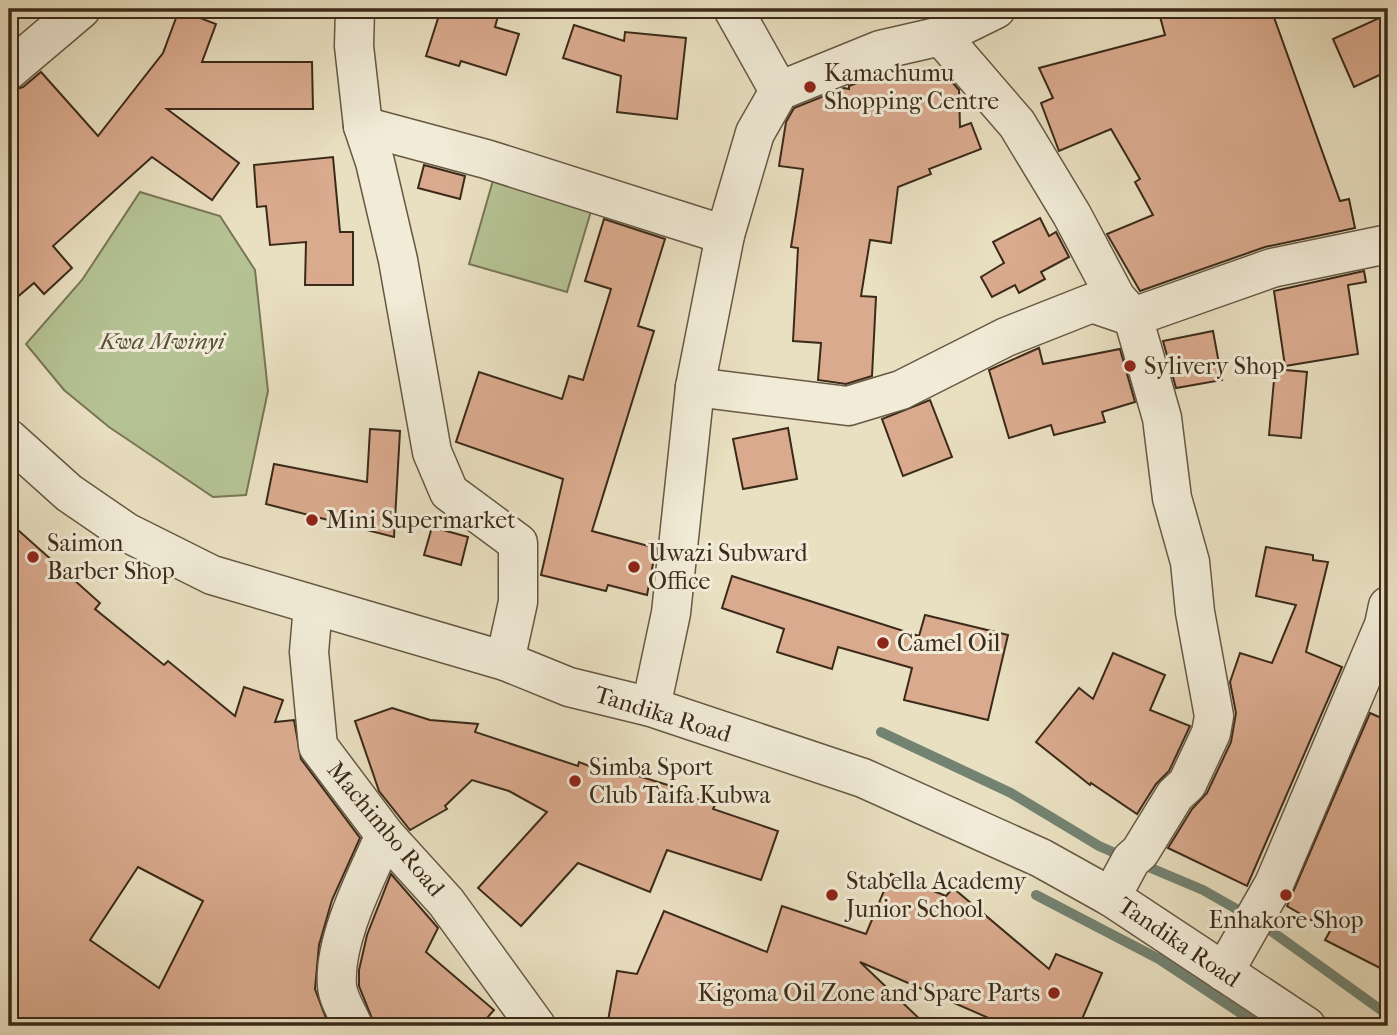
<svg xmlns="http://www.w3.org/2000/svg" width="1397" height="1035" font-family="'IM FELL French Canon',serif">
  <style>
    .green { fill: #b5c294; stroke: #787656; stroke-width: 2 }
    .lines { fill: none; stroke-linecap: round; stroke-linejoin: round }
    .stream { stroke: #738372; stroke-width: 10 }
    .building { fill: #daaa8e; stroke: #3b2a19; stroke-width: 2; fill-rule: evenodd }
    .minor-casing { stroke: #665843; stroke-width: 41 }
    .minor { stroke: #f1ebd7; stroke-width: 38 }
    .poi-dot { fill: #8f2418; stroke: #f1ebd7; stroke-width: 2.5 }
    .labels { text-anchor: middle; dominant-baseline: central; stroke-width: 6; stroke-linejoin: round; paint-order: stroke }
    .poi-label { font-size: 24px; fill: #3b2a19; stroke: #f1ebd7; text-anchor: start }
    .park-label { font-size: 24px; font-style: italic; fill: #5a5038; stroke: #f1ebd7 }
    .street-label { font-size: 24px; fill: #3b2a19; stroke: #f1ebd7 }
  </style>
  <rect width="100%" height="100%" fill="#e9e0c1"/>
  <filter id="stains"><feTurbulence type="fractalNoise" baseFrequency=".00286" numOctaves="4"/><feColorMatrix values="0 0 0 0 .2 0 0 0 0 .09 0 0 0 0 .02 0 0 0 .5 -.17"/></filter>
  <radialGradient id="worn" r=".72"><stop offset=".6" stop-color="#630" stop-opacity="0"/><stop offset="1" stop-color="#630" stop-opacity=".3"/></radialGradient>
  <g class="green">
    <polygon points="494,177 594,201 567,292 469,264"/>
    <polygon points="140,192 220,216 255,270 268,391 246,495 213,497 109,427 64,390 26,344 82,280"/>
  </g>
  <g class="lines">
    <g class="stream">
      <polyline points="881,732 1011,793 1099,846 1124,857"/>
      <polyline points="1139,863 1203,890 1247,915"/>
      <polyline points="1036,895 1159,959 1260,1026"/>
      <polyline points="1260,923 1388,1015"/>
    </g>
  </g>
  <g class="building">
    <polygon points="441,9 500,9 495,27 519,34 506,75 461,61 459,66 426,56"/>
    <polygon points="1158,9 1271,9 1340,201 1349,199 1355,228 1265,247 1140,291 1107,234 1153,215 1135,182 1140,179 1111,129 1059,151 1041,103 1053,98 1039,68 1165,35"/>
    <polygon points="179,10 216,24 202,62 312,62 313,109 167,109 239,163 212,200 152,157 53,246 72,268 44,294 34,283 9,304 9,91 23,87 41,72 98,136 163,53"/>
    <polygon points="1388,14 1388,71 1354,87 1333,39"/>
    <polygon points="574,25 624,41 625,32 686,38 677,119 617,112 621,76 563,58"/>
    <polygon points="945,74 959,90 960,127 971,123 981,149 929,169 931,174 898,187 891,243 870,240 861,296 876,297 872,376 846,384 818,380 821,343 793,341 798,248 791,247 803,169 779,166 786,122 794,108 844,88 849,89 849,86 864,80 908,82 908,76"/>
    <polygon points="333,157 340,232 353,232 353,285 305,285 306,242 270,245 266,206 257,207 254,165"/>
    <polygon points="424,165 465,176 460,199 418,188"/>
    <polygon points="1040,218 1049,236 1056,232 1069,257 1041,272 1045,279 1019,293 1015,285 992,297 981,277 1004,263 993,242"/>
    <polygon points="604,219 665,239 638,326 654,331 592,531 656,548 647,595 608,585 606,591 541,575 563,479 456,442 479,372 562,399 569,376 583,380 611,289 585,281"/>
    <polygon points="1364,271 1366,282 1348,285 1358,354 1285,366 1274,291"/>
    <polygon points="1213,331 1222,380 1176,388 1163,341"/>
    <polygon points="1039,348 1043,364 1120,349 1135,402 1102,412 1105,422 1054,435 1051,425 1009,438 989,370"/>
    <polygon points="1275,369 1307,372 1301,438 1269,435"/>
    <polygon points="930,400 952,457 903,476 882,419"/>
    <polygon points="788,428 797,479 743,489 733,439"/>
    <polygon points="370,429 400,431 394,537 266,504 274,464 367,482"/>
    <path d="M9,522L100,603L95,609L164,665L168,661L235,716L244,687L283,700L275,722L294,720L301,759L360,838L332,900L319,945L315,989L329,1026H9ZM138,867L203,901L159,988L90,940Z"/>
    <polygon points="432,527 468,537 461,565 424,555"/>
    <polygon points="1266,547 1313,555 1313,560 1328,562 1306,652 1342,667 1247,886 1168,848 1192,809 1207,793 1231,742 1236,713 1230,682 1240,653 1272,663 1296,605 1256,596"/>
    <polygon points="732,576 919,636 925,615 1008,635 988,720 904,700 912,668 838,647 832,669 777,652 784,629 722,608"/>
    <polygon points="1113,653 1165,675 1150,710 1190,726 1169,771 1156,784 1137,814 1091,783 1090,785 1036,742 1079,688 1093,699"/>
    <polygon points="392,708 430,720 478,724 475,732 578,766 579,762 618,777 619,770 671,786 670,790 715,805 713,809 778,831 761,880 667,850 650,892 578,863 521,926 478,888 547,812 509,791 472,780 445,806 447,809 410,830 379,791 355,721"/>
    <polygon points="1370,713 1388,721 1388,972 1325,940 1330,931 1287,906"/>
    <polygon points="391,874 438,928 426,952 494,1010 480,1026 375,1026 359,986 359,970 367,935"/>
    <polygon points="891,874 946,896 953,888 1049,969 1056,954 1102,973 1079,1026 1007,1026 860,962 927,1026 607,1026 617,971 637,974 664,911 767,952 782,906 866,934"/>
  </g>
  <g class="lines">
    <g class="minor-casing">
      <g id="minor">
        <polyline points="355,9 354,46 363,126 375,162 398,260 432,452 449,492 518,543 518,602 505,661"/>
        <polyline points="733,9 779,91"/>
        <polyline points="941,36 1017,124 1072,215 1116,298 1133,317 1162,418 1172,498 1190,562 1195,612 1214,716 1211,733 1187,784 1175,795 1140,852 1131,860 1111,897"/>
        <polyline points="9,70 81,9"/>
        <polyline points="363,126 486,159 725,235"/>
        <polyline points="695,387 848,406 901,390 1006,337 1092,303 1133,317 1272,268 1388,244"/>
        <polyline points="9,439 69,493 126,532 212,575 505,661 569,687 651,707 863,778 1041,858 1111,897 1306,1026"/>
        <polyline points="313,606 309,652 318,746 385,835 446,902 536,1026"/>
        <polyline points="651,707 671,613 695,387 725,235 755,133 779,91 880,50 941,36 996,9"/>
        <polyline points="1224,972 1274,884 1384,625 1388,606"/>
        <path d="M353,1026C348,1014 338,999 337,986C333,940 367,876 385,835"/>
      </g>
    </g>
    <use href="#minor" class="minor"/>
  </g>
  <g class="poi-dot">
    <circle cx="810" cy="87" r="7"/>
    <circle cx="1130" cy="366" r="7"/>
    <circle cx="312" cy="520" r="7"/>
    <circle cx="33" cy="557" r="7"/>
    <circle cx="634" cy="567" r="7"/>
    <circle cx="883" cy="643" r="7"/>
    <circle cx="575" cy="781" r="7"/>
    <circle cx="832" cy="895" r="7"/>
    <circle cx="1286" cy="895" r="7"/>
    <circle cx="1054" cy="993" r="7"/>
  </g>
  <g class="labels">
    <g class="poi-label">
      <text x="824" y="73">Kamachumu<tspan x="824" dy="28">Shopping Centre</tspan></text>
      <text x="1144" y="366">Sylivery Shop</text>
      <text x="326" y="520">Mini Supermarket</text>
      <text x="47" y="543">Saimon<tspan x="47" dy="28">Barber Shop</tspan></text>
      <text x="648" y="553">Uwazi Subward<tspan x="648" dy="28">Office</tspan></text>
      <text x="897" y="643">Camel Oil</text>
      <text x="589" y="767">Simba Sport<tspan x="589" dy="28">Club Taifa Kubwa</tspan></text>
      <text x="846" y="881">Stabella Academy<tspan x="846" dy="28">Junior School</tspan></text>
      <text x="1286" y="920" text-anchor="middle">Enhakore Shop</text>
      <text x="1040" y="993" text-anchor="end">Kigoma Oil Zone and Spare Parts</text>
    </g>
    <g class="park-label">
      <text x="162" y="341">Kwa Mwinyi</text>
    </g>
    <g class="street-label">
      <text transform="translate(663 714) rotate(17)">Tandika Road</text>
      <text transform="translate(386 829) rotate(50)">Machimbo Road</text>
      <text transform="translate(1179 942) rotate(34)">Tandika Road</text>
    </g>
  </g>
  <rect width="1397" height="1035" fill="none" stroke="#e9e0c1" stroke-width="35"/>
  <rect x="10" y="10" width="1376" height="1014" fill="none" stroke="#3b2a19" stroke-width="3.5"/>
  <rect x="18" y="18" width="1362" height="1000" fill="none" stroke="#3b2a19" stroke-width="2"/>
  <rect width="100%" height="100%" filter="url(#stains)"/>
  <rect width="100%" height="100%" fill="url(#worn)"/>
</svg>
